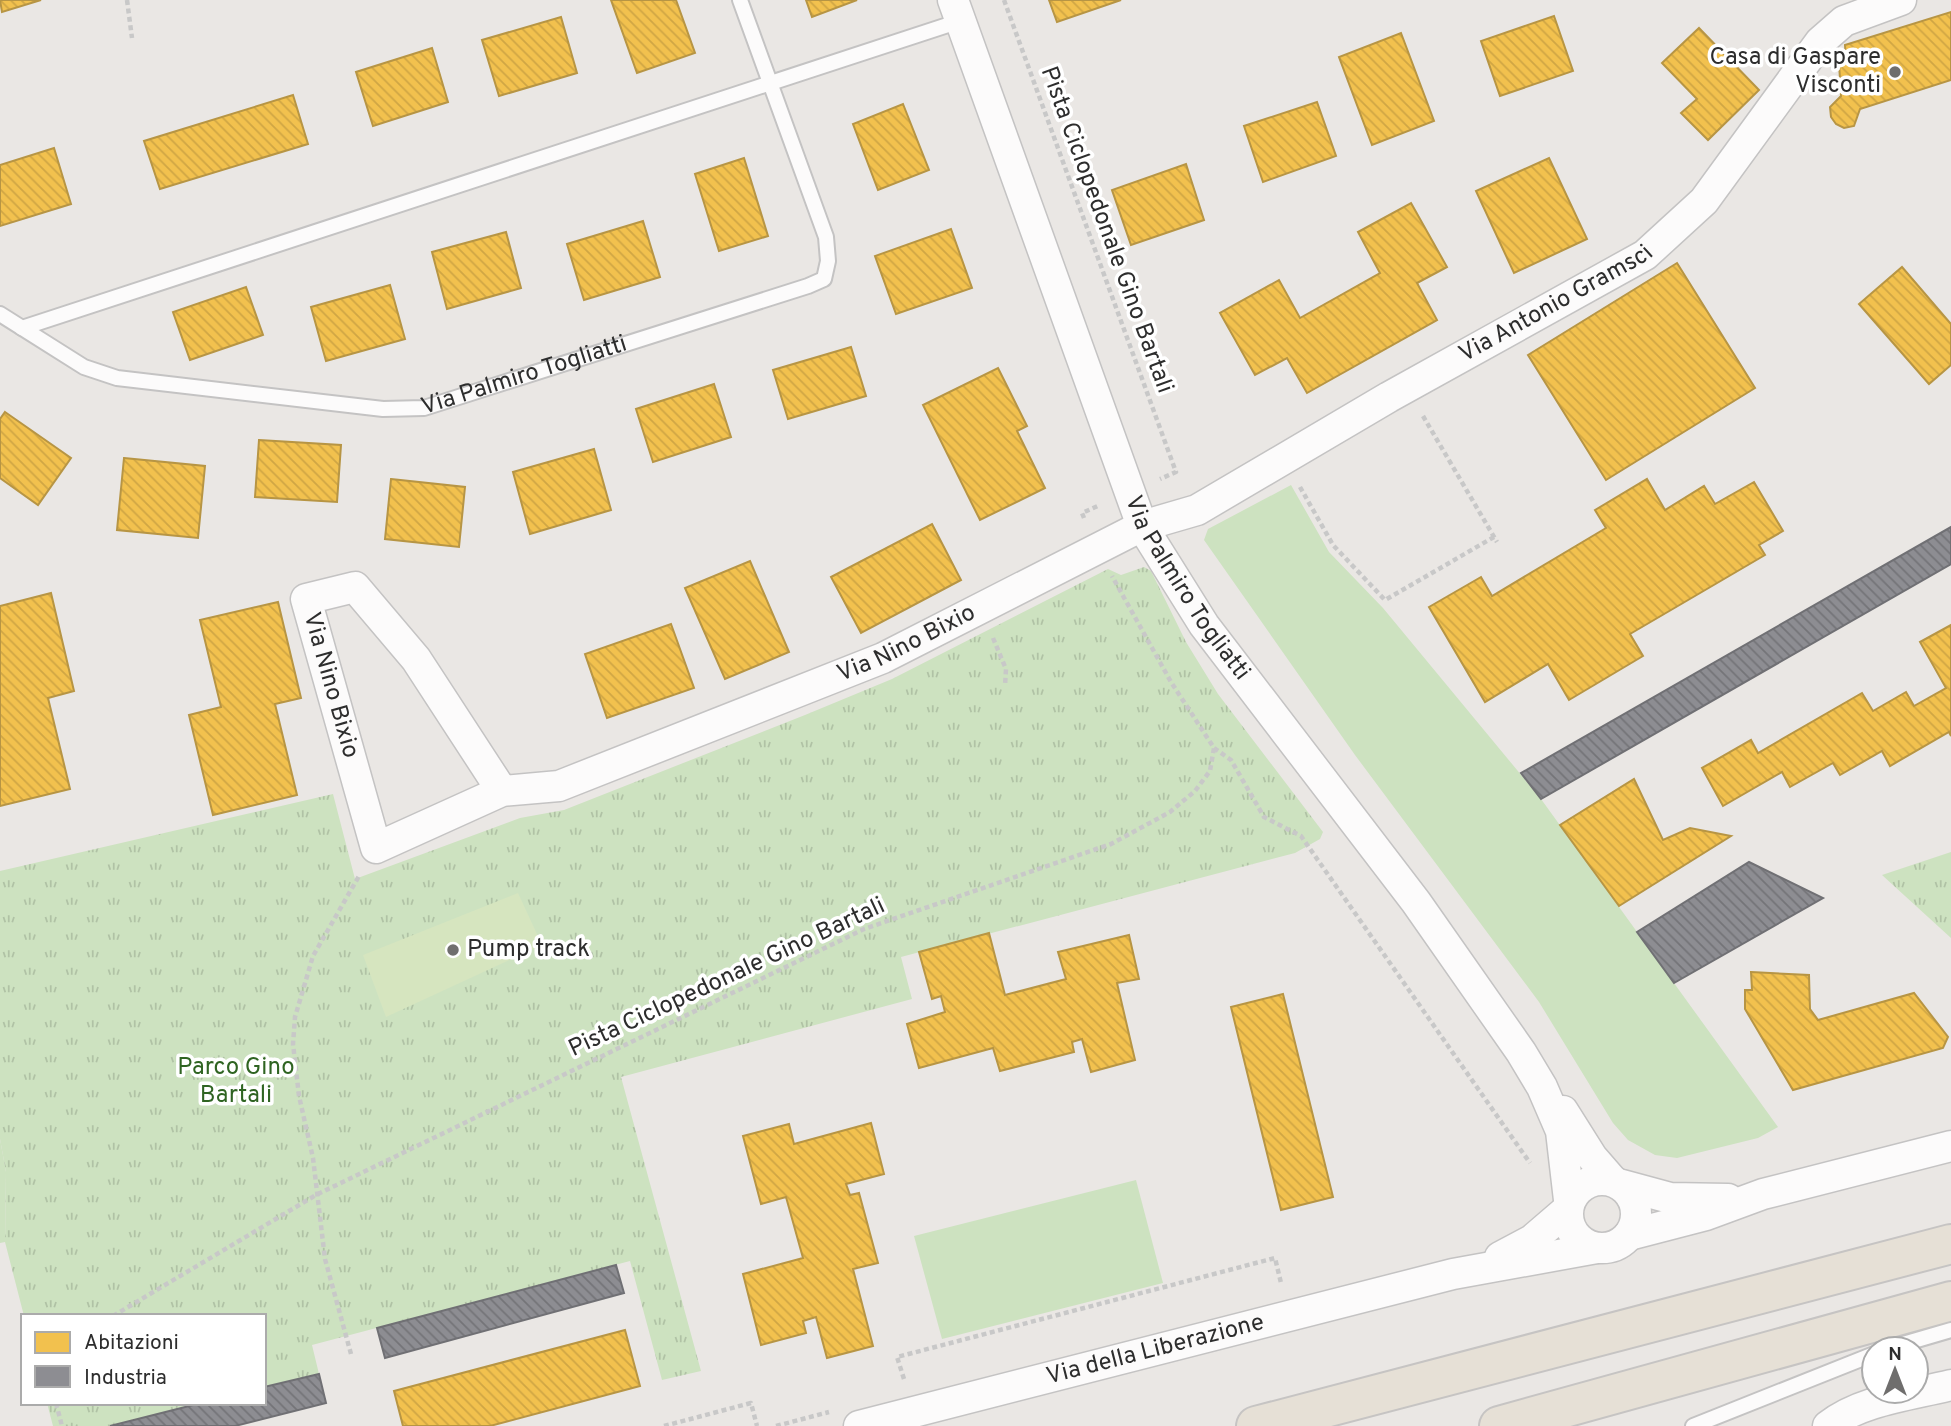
<svg xmlns="http://www.w3.org/2000/svg" width="1951" height="1426" font-family="Overpass,sans-serif">
  <style>
    .grass { fill: #cde2c0 }
    .park { fill: url(#park-tufts) }
    .pitch { fill: #d6e5bf }
    .homes { fill: url(#homes-back-hatch); stroke: #b79544; stroke-width: 2 }
    .industry { fill: url(#industry-back-hatch); stroke: #707074; stroke-width: 2 }
    .lines { fill: none; stroke-linecap: round; stroke-linejoin: round }
    .service-casing { stroke: #c4c3c3; stroke-width: 18 }
    .minor-casing { stroke: #c4c3c3; stroke-width: 33 }
    .trunk-casing { stroke: #c6c4c3; stroke-width: 42 }
    .path { stroke: #c8c8c8; stroke-width: 4.5; stroke-dasharray: 5 3.5; stroke-linecap: butt }
    .service { stroke: #fcfbfb; stroke-width: 14 }
    .minor { stroke: #fcfbfb; stroke-width: 30 }
    .trunk { stroke: #e6e0d6; stroke-width: 38 }
    .poi-dot { fill: #6f6e6d; stroke: #fff; stroke-width: 2.5 }
    .labels { text-anchor: middle; dominant-baseline: central; stroke-width: 7; stroke-linejoin: round; paint-order: stroke }
    .poi-label { font-size: 24px; fill: #2d2d2d; stroke: #fff; text-anchor: end }
    .street-label { font-size: 24px; fill: #2d2d2d; stroke: #fff }
    .park-label { font-size: 24px; fill: #2f6422; stroke: #fff }
  </style>
  <defs>
    <pattern id="park-tufts" width="24" height="20" patternUnits="userSpaceOnUse" patternTransform="scale(1.75)"><rect width="24" height="20" fill="#cde2c0"/><path d="M3 7l-1-3M5 7V3M7 7l1-3M15 17l-1-3M17 17v-4M19 17l1-3" fill="none" stroke="#b0c2a5"/></pattern>
    <pattern id="homes-back-hatch" width="6" height="6" patternUnits="userSpaceOnUse" patternTransform="scale(1.75)"><rect width="6" height="6" fill="#f2c14e"/><path d="M-1 5l2 2M0 0l6 6M5-1l2 2" fill="none" stroke="#d0a644"/></pattern>
    <pattern id="industry-back-hatch" width="6" height="6" patternUnits="userSpaceOnUse" patternTransform="scale(1.75)"><rect width="6" height="6" fill="#8d8d92"/><path d="M-1 5l2 2M0 0l6 6M5-1l2 2" fill="none" stroke="#747478"/></pattern>
  </defs>
  <rect width="100%" height="100%" fill="#eae7e4"/>
  <g class="grass">
    <polygon points="1291,485 1329,552 1383,608 1541,799 1778,1127 1758,1138 1677,1158 1655,1155 1628,1140 1613,1123 1539,1002 1355,755 1204,540 1208,529"/>
    <polygon points="0,1139 6,1172 5,1242 0,1243"/>
    <polygon points="1136,1180 1163,1283 942,1339 914,1236"/>
  </g>
  <g class="park">
    <polygon points="1144,567 1151,571 1186,642 1218,694 1323,832 1320,839 1295,853 901,957 912,999 621,1077 701,1371 662,1380 630,1261 312,1345 319,1374 264,1387 264,1316 24,1316 5,1242 6,1172 0,1139 0,871 333,794 355,879 520,818 564,810 805,715 892,679 1108,569 1121,575"/>
    <polygon points="1951,852 1951,938 1882,875"/>
    <polygon points="47,1403 201,1403 110,1426 53,1426"/>
  </g>
  <polygon class="pitch" points="518,893 542,945 386,1017 363,955"/>
  <g class="homes">
    <polygon points="0,0 41,0 2,12"/>
    <polygon points="611,0 676,0 695,53 637,73"/>
    <polygon points="806,0 857,0 812,17"/>
    <polygon points="1049,0 1121,0 1057,22"/>
    <polygon points="1951,12 1951,80 1860,109 1854,126 1844,128 1836,124 1831,117 1830,107 1841,96 1839,63 1846,63 1845,45"/>
    <polygon points="1554,16 1573,71 1500,96 1481,41"/>
    <polygon points="561,17 577,73 499,96 482,40"/>
    <polygon points="1699,28 1759,90 1708,140 1681,113 1697,99 1662,63"/>
    <polygon points="1401,33 1434,121 1372,145 1339,57"/>
    <polygon points="432,48 448,102 373,126 356,72"/>
    <polygon points="293,95 308,144 160,189 144,141"/>
    <polygon points="1317,102 1336,156 1263,182 1244,126"/>
    <polygon points="903,104 929,170 878,190 853,124"/>
    <polygon points="54,148 71,204 0,226 0,165"/>
    <polygon points="744,158 768,236 719,251 695,174"/>
    <polygon points="1549,158 1587,239 1514,273 1476,191"/>
    <polygon points="1186,164 1204,220 1131,245 1112,190"/>
    <polygon points="1411,203 1447,267 1417,283 1437,320 1307,393 1287,358 1255,375 1220,313 1279,280 1300,318 1380,273 1358,232"/>
    <polygon points="643,221 660,277 584,300 567,244"/>
    <polygon points="951,229 972,288 896,314 875,256"/>
    <polygon points="506,232 521,288 447,309 432,252"/>
    <polygon points="1677,263 1755,388 1606,480 1528,355"/>
    <polygon points="1902,267 1951,324 1951,365 1929,384 1859,304"/>
    <polygon points="390,285 405,339 326,361 311,307"/>
    <polygon points="246,287 263,335 190,360 173,312"/>
    <polygon points="851,347 866,396 788,419 773,370"/>
    <polygon points="998,368 1027,426 1017,431 1045,488 980,520 923,405"/>
    <polygon points="714,384 731,437 653,462 636,409"/>
    <polygon points="5,412 71,458 38,505 0,478 0,419"/>
    <polygon points="259,440 341,445 337,502 255,497"/>
    <polygon points="594,449 611,510 530,534 513,472"/>
    <polygon points="124,458 205,466 198,538 117,530"/>
    <polygon points="391,479 465,487 459,547 385,539"/>
    <polygon points="1647,479 1665,510 1704,486 1715,504 1754,482 1783,531 1759,545 1765,555 1630,634 1643,656 1569,700 1548,664 1485,702 1429,607 1481,577 1492,596 1606,528 1595,510"/>
    <polygon points="932,524 961,580 861,633 831,577"/>
    <polygon points="750,561 789,652 725,679 685,588"/>
    <polygon points="51,593 74,691 48,698 70,789 0,806 0,606"/>
    <polygon points="278,602 301,698 275,704 297,795 213,815 189,715 221,707 200,620"/>
    <polygon points="671,624 694,688 607,718 585,654"/>
    <polygon points="1951,625 1951,736 1949,732 1890,766 1882,751 1840,775 1833,763 1790,787 1782,772 1723,806 1702,768 1751,740 1758,753 1862,693 1873,711 1906,692 1914,706 1946,688 1920,642"/>
    <polygon points="1634,779 1663,840 1690,828 1731,836 1619,906 1560,825"/>
    <polygon points="989,933 1005,995 1066,979 1058,952 1129,935 1139,979 1117,983 1135,1060 1091,1072 1082,1039 1072,1042 1074,1052 1000,1071 993,1048 919,1068 907,1024 945,1012 941,996 932,999 919,952"/>
    <polygon points="1751,972 1809,975 1810,1009 1818,1020 1914,993 1948,1037 1943,1048 1793,1090 1745,1009 1745,990 1752,990"/>
    <polygon points="1283,994 1333,1197 1281,1210 1231,1007"/>
    <polygon points="871,1123 884,1174 846,1184 850,1195 859,1193 878,1263 853,1269 873,1346 827,1358 816,1317 803,1321 806,1333 761,1345 743,1274 803,1258 786,1197 761,1204 743,1136 789,1124 794,1144"/>
    <polygon points="625,1330 640,1386 490,1426 403,1426 394,1391"/>
  </g>
  <g class="industry">
    <polygon points="1951,527 1951,564 1541,799 1521,773"/>
    <polygon points="1749,862 1823,898 1674,983 1637,932"/>
    <polygon points="616,1265 624,1293 385,1358 377,1328"/>
    <polygon points="319,1374 326,1403 235,1426 110,1426 201,1403 264,1403 264,1387"/>
  </g>
  <g class="lines">
    <g class="service-casing">
      <g id="service">
        <path id="s1" d="M0,314L84,367L117,378L383,409L424,408L808,286L824,279L828,261L826,237L740,0"/>
        <polyline points="22,328 960,21"/>
        <polyline points="1886,1349 1951,1330"/>
        <polyline points="1693,1426 1874,1354"/>
      </g>
    </g>
    <g class="minor-casing">
      <g id="minor">
        <path id="s2" d="M953,0L1142,526L1204,625L1416,902L1521,1052L1542,1087L1561,1131L1569,1200"/>
        <path id="s3" d="M502,791L416,659L355,587L306,599L376,848L502,791L559,786L883,658L1142,526L1197,510L1389,397L1645,255L1704,201L1820,42L1844,21L1901,0"/>
        <polyline points="1563,1111 1592,1157 1612,1180"/>
        <circle cx="1602" cy="1214" r="34"/>
        <polyline points="1622,1185 1670,1198 1728,1199"/>
        <polyline points="1629,1235 1706,1215 1763,1194 1951,1146"/>
        <polyline points="1500,1257 1532,1240 1567,1210"/>
        <path id="s4" d="M859,1426L1453,1274L1597,1248"/>
        <path d="M1828,1426C1861,1400 1911,1395 1951,1385"/>
      </g>
    </g>
    <g class="trunk-casing">
      <g id="trunk">
        <polyline points="1256,1426 1951,1244"/>
        <polyline points="1499,1426 1951,1301"/>
      </g>
    </g>
    <g class="path">
      <polyline points="127,0 132,38"/>
      <polyline points="1004,0 1176,472 1160,479"/>
      <polyline points="1423,416 1497,542"/>
      <polyline points="1300,487 1333,545 1385,600 1494,537"/>
      <polyline points="1084,518 1082,513 1100,505"/>
      <polyline points="993,638 1006,669 1005,686"/>
      <polyline points="1214,748 1231,760 1264,817 1301,836 1530,1163"/>
      <polyline points="113,1316 316,1195 864,929 1111,844 1170,812 1195,791 1210,771 1214,748 1171,682 1112,576"/>
      <polyline points="351,1354 325,1259 313,1158 299,1096 293,1044 295,1017 313,956 359,876"/>
      <polyline points="904,1379 897,1357 1275,1258 1281,1283"/>
      <polyline points="56,1403 62,1426"/>
      <polyline points="664,1426 751,1403 757,1426"/>
      <polyline points="776,1426 829,1412"/>
    </g>
    <use href="#service" class="service"/>
    <use href="#minor" class="minor"/>
    <use href="#trunk" class="trunk"/>
  </g>
  <g class="poi-dot">
    <circle cx="1895" cy="72" r="7"/>
    <circle cx="453" cy="950" r="7"/>
  </g>
  <g class="labels">
    <g class="poi-label">
      <text x="1881" y="58">Casa di Gaspare<tspan x="1881" dy="28">Visconti</tspan></text>
      <text x="467" y="950" text-anchor="start">Pump track</text>
    </g>
    <g class="street-label">
      <text transform="translate(1106 230) rotate(70)">Pista Ciclopedonale Gino Bartali</text>
      <text stroke="none"><textPath href="#s3" startOffset="1867">Via Antonio Gramsci</textPath></text>
      <text stroke="none"><textPath href="#s1" startOffset="548">Via Palmiro Togliatti</textPath></text>
      <text stroke="none"><textPath href="#s2" startOffset="635">Via Palmiro Togliatti</textPath></text>
      <text stroke="none"><textPath href="#s3" startOffset="1132">Via Nino Bixio</textPath></text>
      <text stroke="none"><textPath href="#s3" startOffset="392">Via Nino Bixio</textPath></text>
      <text transform="translate(727 978) rotate(-25)">Pista Ciclopedonale Gino Bartali</text>
      <text stroke="none"><textPath href="#s4" startOffset="306">Via della Liberazione</textPath></text>
    </g>
    <g class="park-label">
      <text x="236" y="1068">Parco Gino<tspan x="236" dy="28">Bartali</tspan></text>
    </g>
  </g>
  <rect x="21" y="1314" width="245" height="91" fill="#ffffff" stroke="#ababab" stroke-width="2"/>
  <rect x="35" y="1332" width="35" height="21" fill="#f2c14e" stroke="#ababab" stroke-width="2"/>
  <text x="84" y="1349" font-size="21" fill="#2d2d2d">Abitazioni</text>
  <rect x="35" y="1366" width="35" height="21" fill="#8d8d92" stroke="#ababab" stroke-width="2"/>
  <text x="84" y="1384" font-size="21" fill="#2d2d2d">Industria</text>
  <g transform="translate(1895 1370)"><circle r="33" fill="#ffffff" stroke="#ababab" stroke-width="2"/>
  <path d="M0-5L12 26L0 18L-12 26Z" fill="#6f6e6d"/>
  <text y="-10" font-size="19" font-weight="bold" text-anchor="middle" fill="#2d2d2d">N</text>
  </g>
</svg>
